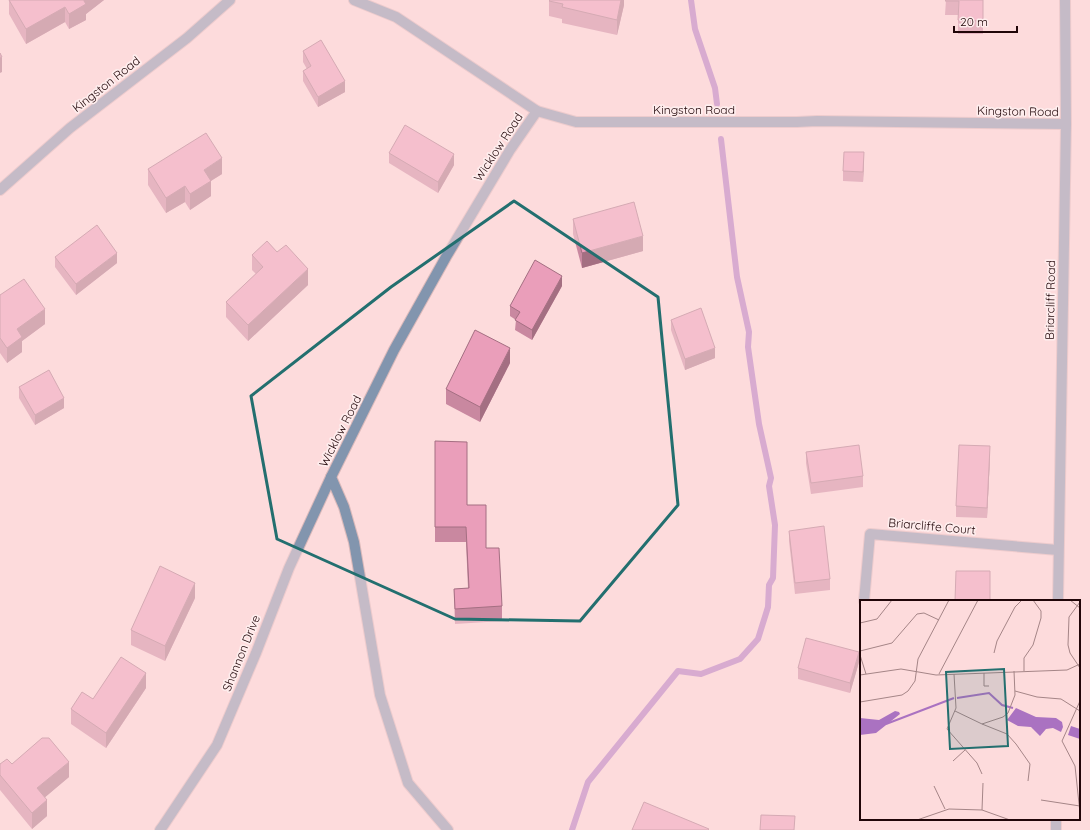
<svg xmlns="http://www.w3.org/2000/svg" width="1090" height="830" font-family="Quicksand,sans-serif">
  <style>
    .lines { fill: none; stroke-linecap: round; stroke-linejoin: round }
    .stream { stroke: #aa72c1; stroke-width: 6 }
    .minor-casing { stroke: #dab9ba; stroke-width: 12 }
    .minor { stroke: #8295ae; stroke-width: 10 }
    .wall { fill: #c988a0 }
    .shaded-wall { fill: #a46f82 }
    .building { fill: #ea9eba; stroke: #a46f82 }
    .marked { fill: none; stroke: #236f6f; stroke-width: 3; stroke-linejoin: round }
    .labels { text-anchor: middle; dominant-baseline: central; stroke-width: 3.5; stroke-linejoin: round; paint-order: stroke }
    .street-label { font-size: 12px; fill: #200508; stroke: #feeded }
    .inset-river { fill: none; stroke: #aa72c1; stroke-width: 2 }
    .inset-road { fill: none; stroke: #a58587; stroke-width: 1 }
    .view { fill: #236f6f; fill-opacity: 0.15; stroke: #236f6f; stroke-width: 2 }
    .inset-edge { fill: none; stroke: #200508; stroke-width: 2 }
  </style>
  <rect width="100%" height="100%" fill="#fddbdc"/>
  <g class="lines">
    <g class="stream">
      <polyline points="691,0 695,29 715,88 717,104"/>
      <polyline points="572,830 588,782 678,671 701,674 740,659 758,639 768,607 769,585 773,578 775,525 769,486 771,478 759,424 748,347 749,332 737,277 721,139"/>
    </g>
    <g class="minor-casing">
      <g id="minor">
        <polyline points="354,0 396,17 537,111 576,122 797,122 817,121 1066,124"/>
        <polyline points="0,190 70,128 187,38 230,0"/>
        <polyline points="864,601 870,534 1058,550"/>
        <polyline points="1058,601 1066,124 1065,0"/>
        <polyline points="160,830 163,826 217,745 256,653 289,568 331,477"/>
        <polyline points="448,830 408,783 380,695 354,542 344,507 331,477 394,350 446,257 510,150 537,111"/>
        <polyline points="1056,830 1056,819"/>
      </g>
    </g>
    <use href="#minor" class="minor"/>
  </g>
  <g class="wall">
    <polygon points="9,0 104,0 86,14 86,20 69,29 65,22 26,44 9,14"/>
    <polygon points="624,0 624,5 617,35 562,23 562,19 549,16 549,1"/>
    <polygon points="946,0 983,0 983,34 958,34 958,15 945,15"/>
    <polygon points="303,51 345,92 318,107 303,81 303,71 307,69 303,62"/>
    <polygon points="389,153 454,165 438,193 389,163"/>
    <polygon points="864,163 863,182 843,181 843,171"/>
    <polygon points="148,169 222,174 211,181 211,196 190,210 185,202 166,213 148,185"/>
    <polygon points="573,219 643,251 582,268 573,234"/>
    <polygon points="252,255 308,285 248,341 226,317 226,302 256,274 252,270"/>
    <polygon points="55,257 117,263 76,295 55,267"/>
    <polygon points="562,286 532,340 515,330 516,320 510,316 510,306"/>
    <polygon points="0,295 45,324 22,341 22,352 7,363 0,353"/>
    <polygon points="671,320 715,358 685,370 671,330"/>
    <polygon points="510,363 480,422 446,404 446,389"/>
    <polygon points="19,387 64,408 35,425 19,398"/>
    <polygon points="435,441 467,505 486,548 502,606 502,621 455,624 454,589 468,588 466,542 435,542"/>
    <polygon points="806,452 863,476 863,487 811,494 806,463"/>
    <polygon points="990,457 987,518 956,517 956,506"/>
    <polygon points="789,531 830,579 830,590 795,594 789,541"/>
    <polygon points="195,598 165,661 131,645 131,630"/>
    <polygon points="859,662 850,693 798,679 798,668"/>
    <polygon points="146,688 106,748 71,724 71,709 93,699"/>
    <polygon points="0,764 12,764 69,777 45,797 47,816 32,829 0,790"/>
  </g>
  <g class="shaded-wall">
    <polygon points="84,0 104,0 86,14 86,20 69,29 69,14"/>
    <polygon points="621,0 624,0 624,5 617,35 617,20"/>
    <polygon points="65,7 65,22 26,44 26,29"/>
    <polygon points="2,57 2,72 0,73 0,58"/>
    <polygon points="345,81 345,92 318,107 318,97"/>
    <polygon points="864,152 864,163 863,182 863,172"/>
    <polygon points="454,154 454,165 438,193 438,182"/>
    <polygon points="222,158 222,174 204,185 204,170"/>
    <polygon points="211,181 211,196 190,210 190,194"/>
    <polygon points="185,186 185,202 166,213 166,198"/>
    <polygon points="643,236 643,251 582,268 582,253"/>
    <polygon points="117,253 117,263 76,295 76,284"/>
    <polygon points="308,269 308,285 248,341 248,325"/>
    <polygon points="562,276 562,286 532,340 532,330"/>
    <polygon points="45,309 45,324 22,341 22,352 7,363 7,348 17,329"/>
    <polygon points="510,348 510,363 480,422 480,407"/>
    <polygon points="715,348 715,358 685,370 685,359"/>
    <polygon points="64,398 64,408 35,425 35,415"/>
    <polygon points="990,446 990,457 987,518 987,508"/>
    <polygon points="195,583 195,598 165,661 165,646"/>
    <polygon points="859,652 859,662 850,693 850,683"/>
    <polygon points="146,673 146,688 106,748 106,733"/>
    <polygon points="69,762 69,777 37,804 37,788"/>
    <polygon points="47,800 47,816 32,829 32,813"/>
  </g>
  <g class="building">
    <polygon points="9,0 84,0 84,1 86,4 69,14 65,7 26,29"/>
    <polygon points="550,0 621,0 617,20 562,7 563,4 549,1"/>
    <polygon points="946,0 983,0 983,21 958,20 959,1 945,1"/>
    <polygon points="321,40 345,81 318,97 303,71 311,66 303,51"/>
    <polygon points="0,53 2,57 0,58"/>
    <polygon points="405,125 454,154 438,182 389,153"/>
    <polygon points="206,133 222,158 204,170 211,181 190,194 185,186 166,198 148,169"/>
    <polygon points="844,152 864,152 863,172 843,171"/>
    <polygon points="634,202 643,236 582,253 573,219"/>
    <polygon points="97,225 117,253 76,284 55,257"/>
    <polygon points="267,241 277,252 286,245 308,269 248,325 226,302 263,267 252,255"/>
    <polygon points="535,260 562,276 532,330 515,320 520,312 510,306"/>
    <polygon points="24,279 45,309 17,329 22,337 7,348 0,338 0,295"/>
    <polygon points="701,308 715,348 685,359 671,320"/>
    <polygon points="475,330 510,348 480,407 446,389"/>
    <polygon points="49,370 64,398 35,415 19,387"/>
    <polygon points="435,441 467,442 467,505 486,505 486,548 499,548 502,606 455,609 454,589 469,588 466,527 435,527"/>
    <polygon points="859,445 863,476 811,483 806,452"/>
    <polygon points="959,445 990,446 987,508 956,506"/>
    <polygon points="824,526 830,579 795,583 789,531"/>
    <polygon points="160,566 195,583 165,646 131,630"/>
    <polygon points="956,571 990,571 990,601 955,601"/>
    <polygon points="806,638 859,652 850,683 798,668"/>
    <polygon points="121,657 146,673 106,733 71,709 82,692 93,699"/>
    <polygon points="42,738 49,738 69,762 37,788 47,800 32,813 0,775 0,764 7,759 12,764"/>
    <polygon points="644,802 709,829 708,830 632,830"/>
    <polygon points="761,815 795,816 794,830 760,830"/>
  </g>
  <path d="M0 0H1090V830H0ZM514,201L658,297L678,505L580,621L455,619L277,539L251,396L391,287Z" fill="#fddbdc" fill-opacity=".55" fill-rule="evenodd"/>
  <path class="marked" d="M514,201L658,297L678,505L580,621L455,619L277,539L251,396L391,287Z"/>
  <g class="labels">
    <g class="street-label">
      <text transform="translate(106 84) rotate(-38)">Kingston Road</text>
      <text x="694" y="109">Kingston Road</text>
      <text transform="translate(1018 111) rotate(1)">Kingston Road</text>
      <text transform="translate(498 147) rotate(-57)">Wicklow Road</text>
      <text transform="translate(1050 300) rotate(-89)">Briarcliff Road</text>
      <text transform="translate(340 431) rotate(-63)">Wicklow Road</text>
      <text transform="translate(932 526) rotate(5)">Briarcliffe Court</text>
      <text transform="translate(241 653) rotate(-68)">Shannon Drive</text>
    </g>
  </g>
  <g transform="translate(860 600)">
    <rect width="220" height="220" fill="#fddbdc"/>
    <path d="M156,108L176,117L196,118L202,122L203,127L201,132L193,128L186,129L180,136L171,127L158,126L147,120ZM35,111L39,112L40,114L16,133L0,135V118L19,120ZM211,126L220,129V139L208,135Z" fill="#aa72c1"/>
    <path class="inset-river" d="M97,98L129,93L142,105L153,108M26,124L94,98"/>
    <path class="inset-road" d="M210,0L220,8M220,2L209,17L208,45L210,53L220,68M0,23L17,19L32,0M0,51L32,43L57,14L64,13L79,20M134,53L137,41L155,7L162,0M0,55L6,74M164,71V58L173,45L181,18V11L173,0M124,73V86H129M79,74L118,0M94,74L96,108L87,129L117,163L122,174M0,75L41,69L76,75L207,70L220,64M155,91L177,97L201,99L220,111M220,101L202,141L215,166L220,213M0,102L42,95L48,91L55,81L58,59L89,0M95,111L122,124L143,117L148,113L155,95L154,71M122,124L147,134L156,144L170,164L168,181M93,161L105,150M74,186L85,209M181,200L220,206M122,210L123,183M57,220L89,209L122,210L150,220"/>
    <path class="view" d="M144,69L148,146L90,149L86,72Z"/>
    <rect width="220" height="220" class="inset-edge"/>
  </g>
  <path d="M954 26v6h63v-6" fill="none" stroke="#200508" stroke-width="2"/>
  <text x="960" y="26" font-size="12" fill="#200508" stroke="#feeded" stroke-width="3" paint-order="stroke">20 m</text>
</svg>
